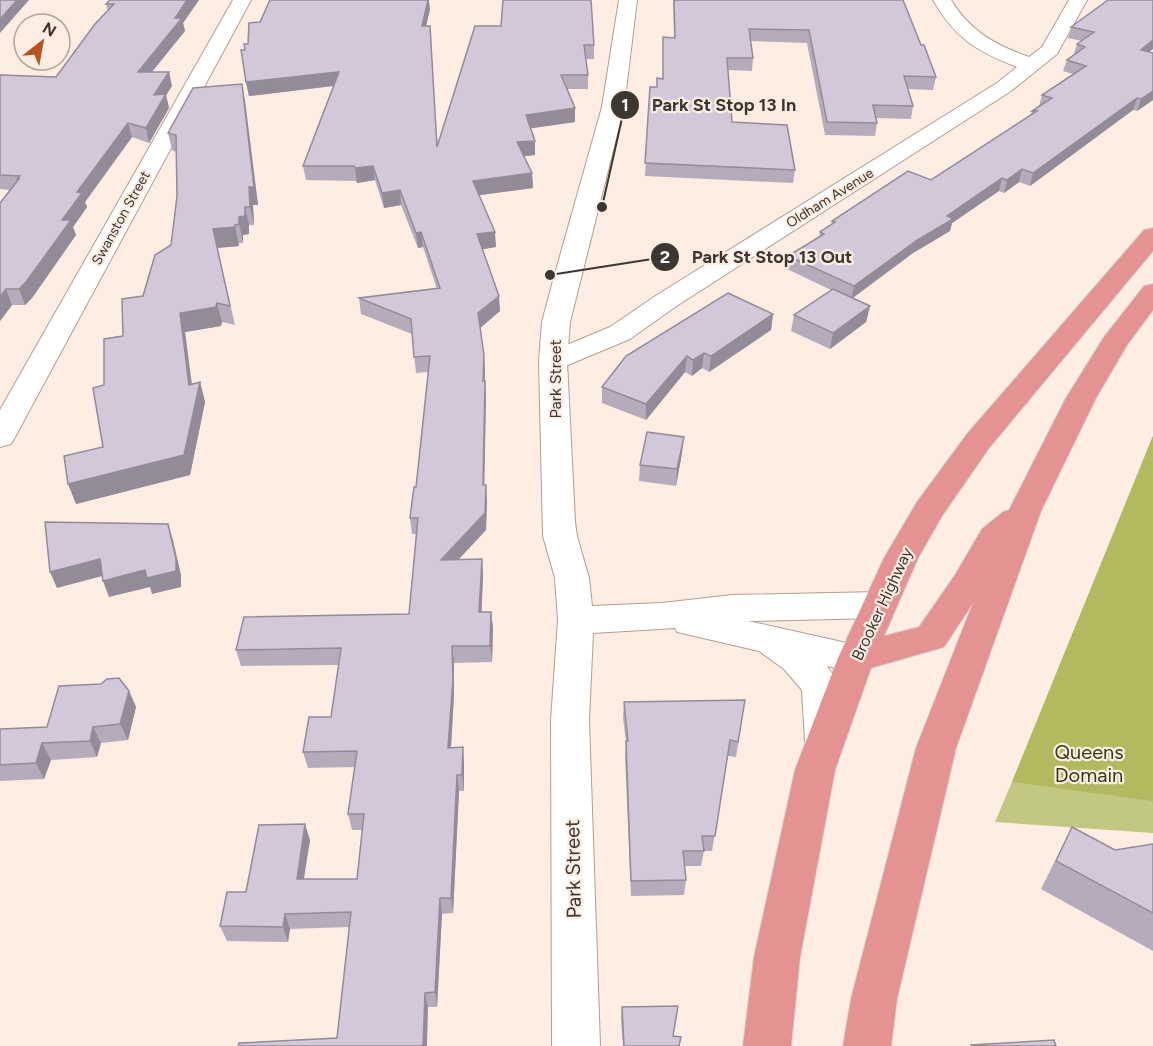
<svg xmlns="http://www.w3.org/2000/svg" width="1153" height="1046" font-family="Figtree,sans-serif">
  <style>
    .green { fill: #c2c881 }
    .forest { fill: #b3b95e }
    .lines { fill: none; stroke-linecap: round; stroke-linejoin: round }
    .minor-casing { stroke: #b29e92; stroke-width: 2 }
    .tertiary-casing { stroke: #b29e92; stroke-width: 2 }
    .trunk-casing { stroke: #d5d3d2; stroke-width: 2 }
    .minor { fill: #fff; fill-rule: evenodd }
    .tertiary { fill: #fff; fill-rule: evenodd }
    .trunk { fill: #e49392; fill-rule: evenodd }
    .wall { fill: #b5abbb }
    .shaded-wall { fill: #948b99 }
    .building { fill: #d3c7da; stroke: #948b99; stroke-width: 1.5 }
    .labels { text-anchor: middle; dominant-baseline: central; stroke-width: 4.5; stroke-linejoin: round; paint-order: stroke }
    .far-street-label { font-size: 14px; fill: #3e3631; stroke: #feede2 }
    .street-label { font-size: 16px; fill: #3e3631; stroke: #feede2 }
    .near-park-label { font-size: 20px; fill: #383a13; stroke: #feede2 }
    .near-street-label { font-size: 20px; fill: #3e3631; stroke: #feede2 }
    .leader { fill: none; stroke: #3e3631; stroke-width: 2 }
    .callout-dot { fill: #3e3631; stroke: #feede2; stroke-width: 2 }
    .mark-label { font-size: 18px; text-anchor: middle; font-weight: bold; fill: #fff }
    .callout-label { font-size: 18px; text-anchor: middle; font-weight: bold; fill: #3e3631; stroke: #feede2; stroke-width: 4.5; stroke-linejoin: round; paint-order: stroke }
  </style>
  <rect width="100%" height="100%" fill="#feede2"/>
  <polygon class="green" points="1153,436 1153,833 995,822 1012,782"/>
  <polygon class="forest" points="1153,436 1153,801 1012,782"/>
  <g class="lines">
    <g class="minor-casing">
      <g id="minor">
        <polygon points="233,0 251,0 15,437 11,444 0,447 0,410"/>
        <path d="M933,0H951C970,31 995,45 1029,57L1042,47L1069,0H1087L1057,54L1011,91L675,307L630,339L563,367L553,370L543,367L539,361L543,355L610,327L657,295L997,83L1017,67C976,51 955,38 933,0Z"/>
      </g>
    </g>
    <g class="tertiary-casing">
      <path id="tertiary" d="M619,0H637L624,107L570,322L567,361L575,522L577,536L589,578L592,606L662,603L732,595L879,592L891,596L897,605L891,614L879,618L748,621L869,648L874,658L869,668L856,672L827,666C843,689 852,728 839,753L825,758L811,753L805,742L802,690L784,669L759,651L677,632L675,628L593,633L589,720L600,1046H552L551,720L558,620L555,578L543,536L539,361L542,322L551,288L602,107Z"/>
    </g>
    <g class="trunk-casing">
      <polygon id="trunk" points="1153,228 1153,251 989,448 942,516 918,558 884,636 919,627 955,575 982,529 1003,512 1009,510 1066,398 1104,337 1144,286 1153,284 1153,310 1127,345 1096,398 1041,511 956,748 897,999 891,1046 843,1046 851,999 916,748 973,603 944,647 871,668 835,770 800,957 791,1046 743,1046 754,957 795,770 838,658 884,558 917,502 967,434 1144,230"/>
    </g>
    <use href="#minor" class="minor"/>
    <use href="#tertiary" class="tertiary"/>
    <use href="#trunk" class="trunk"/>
  </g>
  <g class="wall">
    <polygon points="110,0 199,0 183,23 185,31 152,72 172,86 166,95 169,108 149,143 132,137 85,202 87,207 73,227 76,235 32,298 25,305 12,305 0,321 10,190 0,189 0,75 56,77 108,11 106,4"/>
    <polygon points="673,0 903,0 921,45 936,77 933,90 908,89 913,106 911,119 876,118 877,123 875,136 825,135 807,43 750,41 753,58 752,71 728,70 732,122 795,170 793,183 645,176 650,87 656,87 663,79 663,37 674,37"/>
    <polygon points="1153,0 1153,49 1148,52 1153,53 1153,100 1137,111 1133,110 1030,186 1019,182 1004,193 999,191 952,223 950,231 913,253 853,298 870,306 866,322 830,349 791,331 794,315 831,290 787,269 788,256 819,237 820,232 831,225 832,221 931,180 1031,115 1032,111 1039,106 1042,95 1073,74 1063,71 1067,60 1074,54 1077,44 1082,41 1068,38 1071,27"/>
    <polygon points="430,9 426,26 438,146 475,26 594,45 594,59 586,59 588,75 588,89 567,89 575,122 531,128 535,141 535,155 524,156 532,173 533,188 479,195 496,247 483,249 500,311 480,328 485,371 485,381 486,397 484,485 487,501 486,530 458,560 482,559 483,575 481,612 491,612 493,628 492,662 454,663 454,695 451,747 464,763 464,791 459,791 453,913 442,914 437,1007 428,1007 337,1038 349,927 290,929 288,942 227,941 220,926 246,892 310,840 304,879 357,879 362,830 352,830 348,814 355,767 308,768 303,752 331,717 339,665 241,666 236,650 409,614 416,534 412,534 410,518 416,487 428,372 416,373 412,334 361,314 359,298 437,289 423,247 418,248 401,205 384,208 375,180 357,183 356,181 306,180 303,166 333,86 249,96 246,82 245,50 260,22"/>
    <polygon points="245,101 258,205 253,205 254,225 249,225 249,234 243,235 243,243 239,243 239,246 217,248 235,325 222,322 221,326 185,332 192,384 200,382 205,402 190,475 76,504 103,447 104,385 123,336 143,296 171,245 177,196 176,152 172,150 168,133"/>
    <polygon points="773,314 771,330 709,372 702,368 692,376 685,372 646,420 602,403 602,387"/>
    <polygon points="682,453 676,486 639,481 640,465"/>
    <polygon points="129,691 136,707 128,740 101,743 97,757 51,760 44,779 0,781 0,729 47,727"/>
    <polygon points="745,700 736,757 728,756 712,851 704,851 701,866 684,866 686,880 684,895 631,896 625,757 626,742 623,718 624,702"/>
    <polygon points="1072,827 1115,850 1153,844 1153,951 1041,889"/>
    <polygon points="622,1007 676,1020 673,1036 679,1046 623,1046 621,1021"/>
  </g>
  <g class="shaded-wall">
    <polygon points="17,0 29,0 0,33 0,19"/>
    <polygon points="187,0 199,0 183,23 185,31 141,85 138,72"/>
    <polygon points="428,0 429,0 430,9 423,39 422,26"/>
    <polygon points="1153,40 1153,49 1137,61 1141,50"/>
    <polygon points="169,72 172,86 166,95 169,108 149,143 146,128 154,95"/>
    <polygon points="339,72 341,85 249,96 246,82"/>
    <polygon points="242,84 245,101 258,205 253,205 254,225 250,207"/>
    <polygon points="1153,91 1153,100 1137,111 1141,99"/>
    <polygon points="1137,98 1133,110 1030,186 1033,173"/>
    <polygon points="575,108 575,122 527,129 526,115"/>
    <polygon points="128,123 132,137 85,202 87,207 73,227 76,235 32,298 25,305 19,289 62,220 77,192"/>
    <polygon points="535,141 535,155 517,157 517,142"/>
    <polygon points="373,166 375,180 357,183 355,168"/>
    <polygon points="1022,169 1019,182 1004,193 1007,180"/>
    <polygon points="532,173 533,188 474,196 473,181"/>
    <polygon points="1002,178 999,191 952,223 950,231 913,253 851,299 854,286 947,216"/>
    <polygon points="400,190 401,205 384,208 382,193"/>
    <polygon points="245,207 249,225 249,234 243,235 243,243 239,224 239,217"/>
    <polygon points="235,225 239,246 217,248 235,325 213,229"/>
    <polygon points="421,232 423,247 418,248 416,233"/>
    <polygon points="495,232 496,247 478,250 477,234"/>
    <polygon points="6,289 12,305 0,321 0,297"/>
    <polygon points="499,296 500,311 479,329 478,313"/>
    <polygon points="217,303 222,322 221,326 185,332 194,404 189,385 180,313"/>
    <polygon points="870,306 866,322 830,349 833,333"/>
    <polygon points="773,314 771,330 709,372 711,356"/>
    <polygon points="704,353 702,368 692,376 693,360"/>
    <polygon points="484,355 485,371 484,397 483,381"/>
    <polygon points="687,356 685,372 646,420 646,404"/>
    <polygon points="485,381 486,397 484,501 483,485"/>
    <polygon points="200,382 205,402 190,475 76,504 68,484"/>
    <polygon points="684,437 682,453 676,486 677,469"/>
    <polygon points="486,485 487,501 486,530 443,576 441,560"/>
    <polygon points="168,524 173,540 181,575 181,587 152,594 150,587 109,597 103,581"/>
    <polygon points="100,559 106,575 57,588 50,572"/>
    <polygon points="482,559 483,575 481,629 479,612"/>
    <polygon points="491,612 493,628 492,662 490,646"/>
    <polygon points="452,646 454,663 454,695 450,763 448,748"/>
    <polygon points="129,691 136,707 128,740 120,724"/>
    <polygon points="93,727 101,743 97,757 90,741"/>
    <polygon points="42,743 51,760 44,779 36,763"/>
    <polygon points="463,747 464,763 464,791 462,775"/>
    <polygon points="457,775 459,791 453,913 451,898"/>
    <polygon points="305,824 310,840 301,894 297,879"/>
    <polygon points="440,898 442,914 437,1007 435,992"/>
    <polygon points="285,914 290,929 288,942 283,927"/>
    <polygon points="425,993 428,1007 427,1046 423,1046"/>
  </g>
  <g class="building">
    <polygon points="0,0 17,0 0,19"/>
    <polygon points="110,0 187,0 175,18 182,18 138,72 169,72 154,95 166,94 146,128 128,123 77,192 82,193 62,220 71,220 26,282 19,289 6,289 0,297 0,203 19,179 17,179 20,176 0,175 0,75 56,77 95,24 114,4 106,4"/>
    <polygon points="270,0 428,0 422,26 430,26 437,147 475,26 501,26 503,0 591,0 594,45 584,45 588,75 561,75 575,108 526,115 535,141 517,142 532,173 473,181 495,232 477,234 499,296 478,313 484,355 483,381 485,381 483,485 486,485 485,513 441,560 482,559 479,612 491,612 490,646 452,646 453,679 448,748 463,747 462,775 457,775 451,898 440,898 435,992 425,993 423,1046 238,1046 239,1043 337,1038 351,912 285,914 283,927 220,926 227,892 246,892 259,825 305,824 297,879 357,879 364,814 348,814 357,751 303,752 309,717 331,717 341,648 236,650 244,617 409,614 418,518 410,518 414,487 416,487 430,356 414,357 411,319 359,298 440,288 421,232 416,233 400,190 382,193 373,166 355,168 354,166 303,166 339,72 246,82 241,50 245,50 244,44 248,44 249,23 260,22"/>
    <polygon points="674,0 903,0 921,45 924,45 936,77 904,76 913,106 873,105 877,123 827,122 809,30 749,29 753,58 727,58 732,122 787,125 795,170 645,163 650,87 657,87 657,78 663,79 663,37 675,38"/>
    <polygon points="1108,0 1153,0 1153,40 1141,50 1153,53 1153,91 1141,99 1137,98 1033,173 1022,169 1007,180 1002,178 947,216 953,219 916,241 854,286 788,256 824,234 820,232 835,222 832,221 908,171 931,180 1037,111 1032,111 1052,98 1042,95 1086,66 1067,60 1085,47 1077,44 1094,32 1071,27"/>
    <polygon points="242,84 254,187 249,187 250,207 245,207 245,216 239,217 239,224 235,225 235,227 213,229 230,306 217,303 216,307 180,313 189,385 200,382 184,455 68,484 64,456 103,447 93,388 104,385 104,339 123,336 122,299 143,296 155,255 171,245 177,196 176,135 168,133 193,88"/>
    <polygon points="833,289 870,306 833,333 794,315"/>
    <polygon points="728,293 773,314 711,356 704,353 693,360 687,356 646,404 602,387 626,356"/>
    <polygon points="647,432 684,437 677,469 640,465"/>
    <polygon points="45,522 168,524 176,559 176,571 147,578 145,570 103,581 100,559 50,572"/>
    <polygon points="119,678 129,691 120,724 93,727 90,741 42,743 36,763 0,765 0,729 47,727 59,686 101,684 107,679"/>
    <polygon points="745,700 738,742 730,740 715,836 702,836 704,851 683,851 686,880 631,881 626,741 628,741 624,702"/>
    <polygon points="1072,827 1115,850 1153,844 1153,913 1056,861"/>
    <polygon points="678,1006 673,1036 681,1037 679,1046 624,1046 622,1007"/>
    <polygon points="1054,1040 1056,1046 971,1046 971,1045"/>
  </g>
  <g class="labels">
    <g class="far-street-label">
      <text transform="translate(830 198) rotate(-32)">Oldham Avenue</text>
      <text transform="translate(121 218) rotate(-61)">Swanston Street</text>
    </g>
    <g class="street-label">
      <text transform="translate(555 379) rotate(-90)">Park Street</text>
      <text transform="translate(882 604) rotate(-65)">Brooker Highway</text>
    </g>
    <g class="near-park-label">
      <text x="1089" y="752">Queens<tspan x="1089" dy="23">Domain</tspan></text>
    </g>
    <g class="near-street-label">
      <text transform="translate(573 869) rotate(-91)">Park Street</text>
    </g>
  </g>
  <path class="leader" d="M602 207L625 105M550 275L665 257"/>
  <g class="callout-dot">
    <circle cx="602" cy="207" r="6"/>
    <circle cx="550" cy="275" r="6"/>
    <circle cx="625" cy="105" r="15"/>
    <circle cx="665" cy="257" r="15"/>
  </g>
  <g class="mark-label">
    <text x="625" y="111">1</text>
    <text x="665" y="263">2</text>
  </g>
  <g class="callout-label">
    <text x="724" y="111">Park St Stop 13 In</text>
    <text x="772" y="263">Park St Stop 13 Out</text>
  </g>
  <g transform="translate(42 42) rotate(31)"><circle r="28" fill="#feede2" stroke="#b1a49b" stroke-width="1.5"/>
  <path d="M0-4.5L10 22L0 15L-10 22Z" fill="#b75321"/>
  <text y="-9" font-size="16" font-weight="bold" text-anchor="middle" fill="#3e3631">N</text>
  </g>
</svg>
